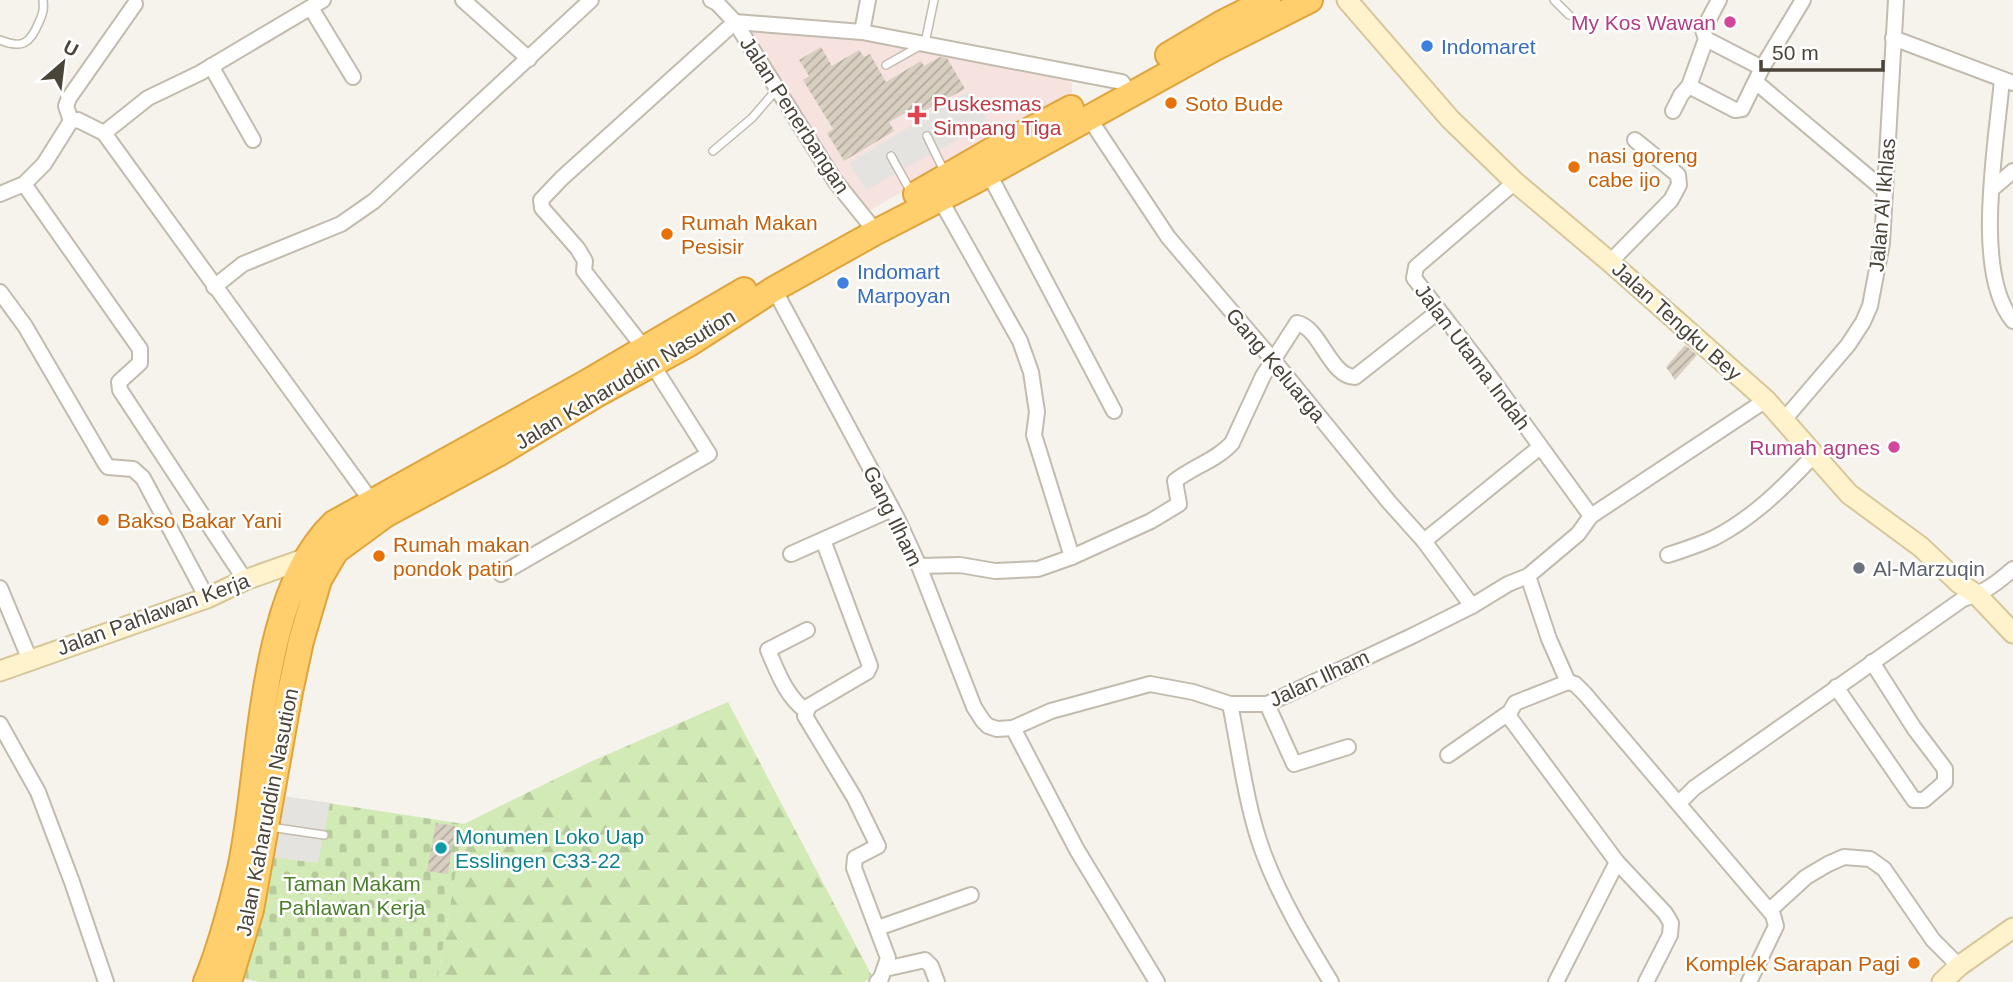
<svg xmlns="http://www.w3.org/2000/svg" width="2013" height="982" font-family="Helvetica,sans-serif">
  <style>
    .medical { fill: #f6e3e0 }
    .forest { fill: url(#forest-firs) }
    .cemetery { fill: url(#cemetery-stones) }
    .parking { fill: #e5e3e0 }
    .building { fill: url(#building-hatch) }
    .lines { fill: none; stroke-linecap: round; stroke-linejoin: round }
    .lane-casing { stroke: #c2bbae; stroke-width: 10 }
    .street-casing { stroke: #c2bbae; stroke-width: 18 }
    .secondary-casing { stroke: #d6c79b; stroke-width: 23 }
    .highway-casing { stroke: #e0a43c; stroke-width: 28 }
    .lane { stroke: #fff; stroke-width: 7 }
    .street { stroke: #fff; stroke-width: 14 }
    .secondary { stroke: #fff3cd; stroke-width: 19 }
    .highway { stroke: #ffcf6e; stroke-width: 24 }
    .hotel-dot { fill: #d1479c; stroke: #fff; stroke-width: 2.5 }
    .shop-dot { fill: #3f7fe0; stroke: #fff; stroke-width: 2.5 }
    .food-dot { fill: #e8710a; stroke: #fff; stroke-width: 2.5 }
    .health-dot { fill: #e0444e; stroke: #fff; stroke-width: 2.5 }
    .worship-dot { fill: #6b7280; stroke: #fff; stroke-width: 2.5 }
    .culture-dot { fill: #0f9aa8; stroke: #fff; stroke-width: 2.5 }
    .labels { text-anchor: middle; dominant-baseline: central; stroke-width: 5; stroke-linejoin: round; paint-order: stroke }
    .hotel-label { font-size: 21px; fill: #b23c85; stroke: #fff; text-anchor: end }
    .shop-label { font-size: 21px; fill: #366cbe; stroke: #fff; text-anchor: start }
    .health-label { font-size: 21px; fill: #be3a42; stroke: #fff; text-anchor: start }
    .food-label { font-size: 21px; fill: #c56008; stroke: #fff; text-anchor: start }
    .street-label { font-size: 21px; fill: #4b4439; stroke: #fff }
    .worship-label { font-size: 21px; fill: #5b616d; stroke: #fff; text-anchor: start }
    .culture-label { font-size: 21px; fill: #0d838f; stroke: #fff; text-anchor: start }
    .park-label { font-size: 21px; fill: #4a7f2a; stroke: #fff }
  </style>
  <defs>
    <pattern id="forest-firs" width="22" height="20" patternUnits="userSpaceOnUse" patternTransform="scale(1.75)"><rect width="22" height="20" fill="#d2eab5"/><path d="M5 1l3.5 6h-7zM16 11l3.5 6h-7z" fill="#b6ca9c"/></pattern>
    <pattern id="cemetery-stones" width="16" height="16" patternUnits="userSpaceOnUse" patternTransform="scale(1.75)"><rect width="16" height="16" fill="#d2eab5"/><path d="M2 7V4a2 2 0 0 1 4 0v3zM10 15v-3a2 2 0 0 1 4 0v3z" fill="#b6ca9c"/></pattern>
    <pattern id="building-hatch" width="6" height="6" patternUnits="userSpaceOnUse" patternTransform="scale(1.75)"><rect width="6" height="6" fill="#d8cfc1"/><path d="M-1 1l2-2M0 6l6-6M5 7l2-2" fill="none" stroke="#b1aa9e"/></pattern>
  </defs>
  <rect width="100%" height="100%" fill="#f6f3ec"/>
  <polygon class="medical" points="760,19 939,50 1062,78 1072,83 1072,93 869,211 840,180 750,34 752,24"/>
  <polygon class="forest" points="728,702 872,976 864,982 437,982 464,824 590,762"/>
  <polygon class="cemetery" points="282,796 464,824 437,982 260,982 245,979"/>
  <g class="parking">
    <polygon points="969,91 989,122 866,190 849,163"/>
    <polygon points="282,796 330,803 318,863 269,857"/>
  </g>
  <g class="building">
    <polygon points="821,47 832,66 859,50 864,57 870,54 886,82 921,61 924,66 940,57 947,58 965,89 916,115 912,109 889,122 894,131 844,161 827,133 833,129 803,80 809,76 799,60"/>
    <polygon points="1685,345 1697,355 1675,380 1666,367"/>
    <polygon points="436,823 455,826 448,874 427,871"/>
  </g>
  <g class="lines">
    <g class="lane-casing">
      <g id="lane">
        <polyline points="1554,0 1569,15"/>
        <path d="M0,40C22,49 30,44 39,22C43,14 44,9 43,0"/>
        <polyline points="886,65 925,43 934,0"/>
        <polyline points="927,136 945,173"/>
        <polyline points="713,151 752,118 777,89"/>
        <polyline points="891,156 911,192"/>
        <polyline points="270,827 324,835"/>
      </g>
    </g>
    <g class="street-casing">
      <g id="street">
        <polyline points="463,0 529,59"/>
        <polyline points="711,0 717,3 735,22 835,181 876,232"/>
        <polyline points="311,8 353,77"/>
        <polyline points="862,32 868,0"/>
        <polyline points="1893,38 2013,83"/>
        <polyline points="1706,39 1762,68"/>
        <polyline points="211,66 253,140"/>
        <path d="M2002,79C1997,141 1972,272 2013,321"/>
        <polyline points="1757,83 1884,190"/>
        <polyline points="1689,86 1735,110 1742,109 1762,68 1803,0"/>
        <polyline points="1673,111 1681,95 1689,86 1706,39 1703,30 1719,0"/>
        <polyline points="1089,118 1168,237 1279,367 1389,502 1424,541 1472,606"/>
        <polyline points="71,121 66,106 69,98 135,4"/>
        <polyline points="104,133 148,98 200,73 323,0"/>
        <polyline points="989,174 1114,411"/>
        <polyline points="1515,182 1416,267 1414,278 1485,370 1591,516"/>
        <polyline points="24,184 140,349 140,363 119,382 120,390 245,580"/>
        <polyline points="1992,189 2013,171"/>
        <polyline points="0,194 24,184 44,164 71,121 78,120 104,133 372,502"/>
        <polyline points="940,199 1020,341 1031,372 1037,412 1034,435 1072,557"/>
        <polyline points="1610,262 1671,200 1679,185 1678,175 1635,140"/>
        <polyline points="214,287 243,264 341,224 374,201 591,0"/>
        <polyline points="774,289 897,518 919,566 974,707 983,721 988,726 997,729 1013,728 1051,711 1150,684 1193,692 1230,704 1267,704 1412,636 1472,606 1508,584 1528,576 1578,534 1591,516 1766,400"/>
        <polyline points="0,292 25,326 105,463 108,467 133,469 143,478 207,598"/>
        <polyline points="644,348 584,271 585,261 578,249 542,208 541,200 562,178 735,22 862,32 1122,82 1130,95"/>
        <polyline points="1783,421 1848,345 1863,322 1870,306 1882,243 1896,0"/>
        <polyline points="823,540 870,666 867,672 809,706 805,716 854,797 878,846 855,858 854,868 888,958 881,978 877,982"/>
        <polyline points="1424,541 1540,447"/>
        <polyline points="791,554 892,509"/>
        <path d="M1668,555C1683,550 1699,545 1714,538C1753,518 1784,487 1814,455"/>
        <path d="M919,566L960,565L995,571L1038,569L1072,557L1151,521L1179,504L1175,481C1192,467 1217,460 1232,443L1263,376L1297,323C1320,327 1330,377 1355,377L1439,311"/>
        <polyline points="501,574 709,454 652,364"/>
        <polyline points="1528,576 1549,639 1568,682"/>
        <polyline points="0,588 30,660"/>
        <polyline points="1836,687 1914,800 1924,800 1945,782 1945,769 1914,728 1872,662"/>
        <path d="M1230,704C1240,753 1246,806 1263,852C1280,898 1306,941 1331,982"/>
        <polyline points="1267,704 1294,764 1348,747"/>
        <path d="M806,711C786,696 778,673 768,650L807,630"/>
        <polyline points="0,724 38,792 72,882 106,982"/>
        <polyline points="1013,728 1077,850 1157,982"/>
        <polyline points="1448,755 1510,712"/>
        <path d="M1679,803L1694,788L1963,599C1984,593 1997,583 2013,569"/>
        <polyline points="1770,910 1806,877 1828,864 1844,857 1870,859 1884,869 1933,940 1959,966"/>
        <polyline points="878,928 971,895"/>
        <polyline points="885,969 925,960 931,966 937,982"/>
        <polyline points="1556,982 1617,862"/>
        <polyline points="1646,982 1670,935 1671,923 1665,913 1617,862 1510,718 1510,712 1515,703 1568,682 1575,684 1585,694 1773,915 1776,926 1749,982"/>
      </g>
    </g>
    <g class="secondary-casing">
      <g id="secondary">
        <polyline points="1347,0 1450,119 1515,182 1610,262 1766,400 1849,494 1921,547 1959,583 1977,595 2013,633"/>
        <polyline points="0,671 207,598 245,580 307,558 314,561"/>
        <polyline points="1942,982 1959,966 2013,928"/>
      </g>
    </g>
    <g class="highway-casing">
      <g id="highway">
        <polyline points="1168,55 1222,23 1268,0"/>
        <polyline points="916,194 1001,145 1071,108"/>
        <path d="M206,982C221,946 231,907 240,869C262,769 257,596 334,523L582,385L744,290"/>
        <polyline points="229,982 251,910 290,692 301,641 319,580 336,551 385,515 498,454 596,395 689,344 774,289 876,232 975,181 1215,48 1310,0"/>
      </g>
    </g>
    <use href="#lane" class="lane"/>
    <use href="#street" class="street"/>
    <use href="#secondary" class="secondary"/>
    <use href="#highway" class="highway"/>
  </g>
  <g class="hotel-dot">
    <circle cx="1730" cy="22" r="7"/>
    <circle cx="1894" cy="447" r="7"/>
  </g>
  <g class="shop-dot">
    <circle cx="1427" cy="46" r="7"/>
    <circle cx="843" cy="283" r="7"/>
  </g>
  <g class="food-dot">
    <circle cx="1171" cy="103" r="7"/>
    <circle cx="1574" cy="167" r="7"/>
    <circle cx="667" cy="234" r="7"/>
    <circle cx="103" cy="520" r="7"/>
    <circle cx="379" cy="556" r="7"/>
    <circle cx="1914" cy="963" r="7"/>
  </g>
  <path class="health-dot" d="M913.5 104.5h7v7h7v7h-7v7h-7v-7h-7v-7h7z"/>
  <circle class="worship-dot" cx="1859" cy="568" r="7"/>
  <circle class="culture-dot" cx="441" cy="848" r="7"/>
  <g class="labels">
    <g class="hotel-label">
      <text x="1716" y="22">My Kos Wawan</text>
      <text x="1880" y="447">Rumah agnes</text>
    </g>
    <g class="shop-label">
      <text x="1441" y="46">Indomaret</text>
      <text x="857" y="271">Indomart<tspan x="857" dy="24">Marpoyan</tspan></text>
    </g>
    <g class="health-label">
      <text x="933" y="103">Puskesmas<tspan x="933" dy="24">Simpang Tiga</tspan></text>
    </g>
    <g class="food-label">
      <text x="1185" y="103">Soto Bude</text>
      <text x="1588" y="155">nasi goreng<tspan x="1588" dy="24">cabe ijo</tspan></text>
      <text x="681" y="222">Rumah Makan<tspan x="681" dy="24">Pesisir</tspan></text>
      <text x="117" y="520">Bakso Bakar Yani</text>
      <text x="393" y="544">Rumah makan<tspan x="393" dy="24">pondok patin</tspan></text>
      <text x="1900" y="963" text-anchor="end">Komplek Sarapan Pagi</text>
    </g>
    <g class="street-label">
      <text transform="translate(795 115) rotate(57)">Jalan Penerbangan</text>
      <text transform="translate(1882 205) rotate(-85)">Jalan Al Ikhlas</text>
      <text transform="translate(1677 321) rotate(42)">Jalan Tengku Bey</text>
      <text transform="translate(1473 357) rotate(53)">Jalan Utama Indah</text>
      <text transform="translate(1276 365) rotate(50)">Gang Keluarga</text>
      <text transform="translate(625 379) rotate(-31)">Jalan Kaharuddin Nasution</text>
      <text transform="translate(893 516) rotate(64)">Gang Ilham</text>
      <text transform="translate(153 614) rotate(-20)">Jalan Pahlawan Kerja</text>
      <text transform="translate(1319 678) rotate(-25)">Jalan Ilham</text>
      <text transform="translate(267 812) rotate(-79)">Jalan Kaharuddin Nasution</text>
    </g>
    <g class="worship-label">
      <text x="1873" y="568">Al-Marzuqin</text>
    </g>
    <g class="culture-label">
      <text x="455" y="836">Monumen Loko Uap<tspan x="455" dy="24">Esslingen C33-22</tspan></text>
    </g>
    <g class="park-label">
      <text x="352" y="883">Taman Makam<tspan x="352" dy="24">Pahlawan Kerja</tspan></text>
    </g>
  </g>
  <g transform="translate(63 63) rotate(28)" stroke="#ffffff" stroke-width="5" paint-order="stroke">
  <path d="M0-5L12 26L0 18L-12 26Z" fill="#4b4439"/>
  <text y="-10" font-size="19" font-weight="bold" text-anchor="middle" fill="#4b4439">U</text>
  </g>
  <path d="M1761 60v10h122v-10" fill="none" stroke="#4b4439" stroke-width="3.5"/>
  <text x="1772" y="60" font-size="21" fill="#4b4439" stroke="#ffffff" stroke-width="5" paint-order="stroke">50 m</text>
</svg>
